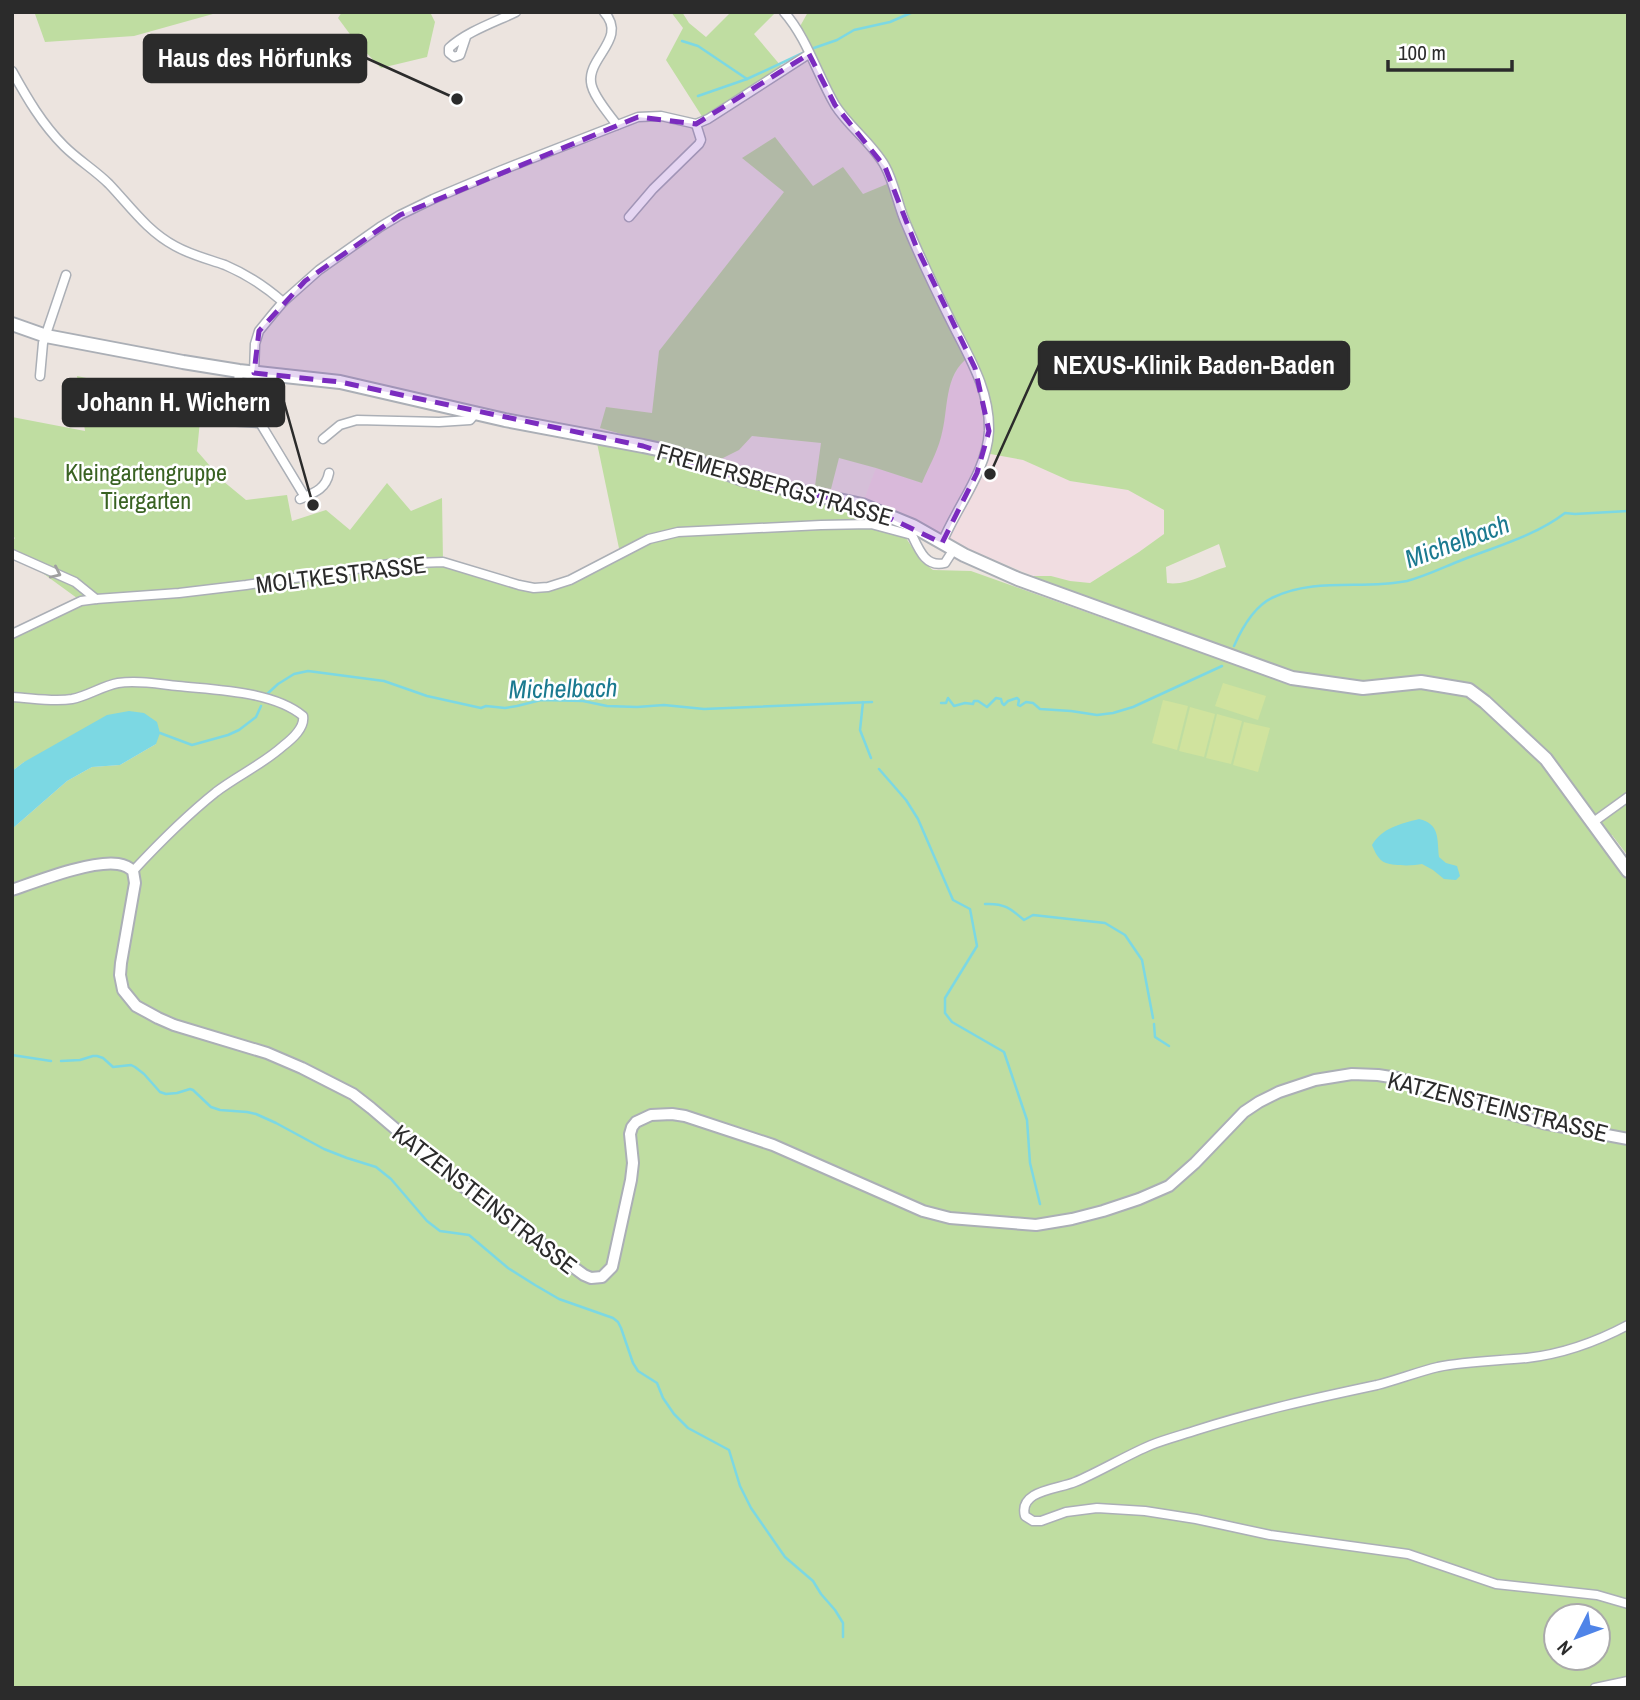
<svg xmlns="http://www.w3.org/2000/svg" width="1640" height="1700" font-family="'Archivo Narrow',sans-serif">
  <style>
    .medical { fill: #f1dde1 }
    .green { fill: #bfdda1; fill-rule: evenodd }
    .pitch { fill: #d0e39e }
    .water { fill: #7cd8e3 }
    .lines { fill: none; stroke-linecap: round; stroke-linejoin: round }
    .stream { stroke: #7cd8e3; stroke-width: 2.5 }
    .minor-casing { stroke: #abafb6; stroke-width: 11 }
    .tertiary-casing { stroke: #abafb6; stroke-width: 14 }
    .secondary-casing { stroke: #abafb6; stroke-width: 16 }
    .minor { stroke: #fff; stroke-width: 8 }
    .tertiary { stroke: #fff; stroke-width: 10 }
    .secondary { stroke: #fff; stroke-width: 12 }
    .oneway { stroke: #a0a0a0 }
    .marked { fill: #7b2cbf; fill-opacity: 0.2; stroke: #7b2cbf; stroke-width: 5; stroke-dasharray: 14 9; stroke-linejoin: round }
    .labels { text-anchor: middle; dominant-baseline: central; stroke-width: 5; stroke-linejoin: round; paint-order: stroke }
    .park-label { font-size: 24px; fill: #396222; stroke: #fff }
    .street-label { font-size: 24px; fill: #2b2b2b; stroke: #fff }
    .water-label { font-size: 26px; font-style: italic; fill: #1b7a90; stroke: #fff }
    .leader { fill: none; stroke: #2b2b2b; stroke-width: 2.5 }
    .callout-dot { fill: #2b2b2b; stroke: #fff; stroke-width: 2.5 }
    .callout { fill: #2b2b2b; stroke: #2b2b2b; stroke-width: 2.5 }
    .callout-label { font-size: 26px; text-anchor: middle; font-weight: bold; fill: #fff }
  </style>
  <rect width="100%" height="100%" fill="#ece4df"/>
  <polygon class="medical" points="970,356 987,405 985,453 1023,460 1070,481 1128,490 1164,510 1164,534 1139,552 1090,583 1070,581 1051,576 1034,576 862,505 876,468 921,483 941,437 948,389 961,362"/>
  <g class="green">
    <polygon points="38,12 220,12 134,36 45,42 35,14"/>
    <polygon points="342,12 430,12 435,22 427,57 381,68 355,41 338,18"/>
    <polygon points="671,12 682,12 689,23 706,37 731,12 776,12 754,34 781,66 703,118 666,60 683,28"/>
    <path d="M808,12H1628V856L1612,835L1599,840L1628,878V1688H12V829L67,781L92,767L120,765L156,744L24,762L12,771V634L81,601L22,558L12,554V542L15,538L12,535V417L85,431L77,376L157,393L156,414L200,421L197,451L223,481L246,500L287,495L292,521L326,510L350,530L387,483L411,511L442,498L443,562L534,588L548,587L620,553L597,443L692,464L737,482L887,518L888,533L906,538L921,561L933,570L971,571L1156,637L1173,628L1032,585L1034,576H1051L1070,581L1090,583L1139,552L1164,534V510L1128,490L1070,481L1023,460L985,453L988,418L969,357C943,375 949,410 941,437C937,453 928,468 922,483L876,468L839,458L831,489L815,486L821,443L752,436L739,450L717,461L600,428L606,407L652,413L659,351L784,192L742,158L775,137L813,186L843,167L863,194L887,184L894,201L889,176L845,119L798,30ZM1219,544L1226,567C1207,572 1188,586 1167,583L1166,567ZM1556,1616H1598V1658H1556Z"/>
  </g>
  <g class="pitch">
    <polygon points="1223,683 1266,696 1258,720 1215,706"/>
    <polygon points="1163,700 1188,706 1177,750 1152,743"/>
    <polygon points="1190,707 1215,714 1204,757 1179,751"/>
    <polygon points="1217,714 1242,721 1231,764 1206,758"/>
    <polygon points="1244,722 1270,728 1258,772 1233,765"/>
  </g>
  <g class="water">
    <polygon points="129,711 144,713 157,722 160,733 156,744 120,765 92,767 67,781 12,829 12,771 24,762 107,715"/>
    <path d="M1419,819C1440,824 1437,838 1439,857L1446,863L1457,866L1460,876L1456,880L1444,879L1433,870L1422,864C1414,866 1394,866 1386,863C1378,860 1375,852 1372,845C1382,828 1400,824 1419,819Z"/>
  </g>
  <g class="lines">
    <g class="stream">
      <polyline points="682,41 698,46 747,79"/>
      <polyline points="811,49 837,40 854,30 890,22 913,12"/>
      <polyline points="698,96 747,79 805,52"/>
      <path d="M1234,646C1242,628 1255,605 1274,597C1316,577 1363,590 1407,581C1426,576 1444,567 1462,560C1497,546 1535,536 1565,513L1575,514L1628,511"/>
      <polyline points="266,695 278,684 294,674 308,671 384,681 427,696 481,708 486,706 505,708 517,706 541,700 583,701 607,706 637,707 664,705 704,709 872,702"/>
      <polyline points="863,702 860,730 871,758"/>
      <polyline points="941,703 946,703 948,698 954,706 965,703 973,704 974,701 978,701 987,707 996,698 1001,699 1002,703 1004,705 1008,701 1017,698 1019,700 1018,705 1020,706 1026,702 1033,703 1040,709 1071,711 1097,715 1113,713 1133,707 1222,666"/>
      <polyline points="160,733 192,745 228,735 239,730 256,717 261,706"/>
      <polyline points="879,769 906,800 918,819 953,900 970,909 977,946 945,998 945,1013 952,1022 1004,1052 1027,1120 1030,1163 1040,1204"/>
      <path d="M985,904C1004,903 1010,908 1024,920L1033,915L1105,923L1125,935L1142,960L1153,1018"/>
      <polyline points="1154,1024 1155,1037 1169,1046"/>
      <polyline points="12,1055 51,1061"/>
      <polyline points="61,1061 80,1060 93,1056 97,1056 103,1058 113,1067 131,1065 135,1067 144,1074 160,1092 166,1094 177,1093 190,1089 193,1090 211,1107 220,1110 247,1112 256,1114 276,1123 324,1149 347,1158 376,1167 391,1179 427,1221 440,1231 469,1235 508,1268 535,1285 559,1299 613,1318 618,1322 621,1328 633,1363 638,1371 657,1383 663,1398 674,1414 688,1428 729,1450 740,1486 751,1508 785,1557 813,1581 821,1594 835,1610 843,1623 843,1637"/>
    </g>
    <g class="minor-casing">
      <g id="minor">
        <path d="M604,12C628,38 588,57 591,82C592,95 609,114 617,125"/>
        <path d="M784,12C807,38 817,74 835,105C849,127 872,143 885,166C895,184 898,207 907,226C920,257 934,287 949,317C967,354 990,388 989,431C987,471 957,506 942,543"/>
        <path d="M466,37L460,55L454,57L449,53V48C466,32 495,22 516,12"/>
        <path d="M12,71C27,98 42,124 64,146C78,160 95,170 109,184C130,206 147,231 175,246C191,255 208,259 225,265C246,274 266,287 283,302"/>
        <polyline points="629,217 653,189 699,144 701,140 696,124"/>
        <polyline points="239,371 238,383 242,393 305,497"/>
        <polyline points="254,373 255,344 259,331 272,315 283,302 319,270 380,227 400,215 433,199 502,170 638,117 661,116 696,124 708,119 809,54"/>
        <polyline points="40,376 43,343 66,275"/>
        <polyline points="211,420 259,423"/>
        <polyline points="323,439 340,425 357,420 439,422 470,420 475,414"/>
        <path d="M300,499C314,493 326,489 329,473"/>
        <path d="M913,533L912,535C919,550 926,568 945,563L954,549"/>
        <polyline points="12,554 75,582 96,599"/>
        <polyline points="12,634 81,601 96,599 179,593 246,585 390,564 443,562 519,585 534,588 548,587 570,580 649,539 678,532 821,525 871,524 912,535"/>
        <path d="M12,697C32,698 53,702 72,699C88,696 102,686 118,683C138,680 158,684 178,686C215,690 273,691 303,716C305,728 292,739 283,746C263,764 237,776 216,792C186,816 159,843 133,871"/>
        <polyline points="1592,823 1628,797"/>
        <path d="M1628,1325C1598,1341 1562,1354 1527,1358C1497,1361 1468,1361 1438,1367C1417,1372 1397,1380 1377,1385C1316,1398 1256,1411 1197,1430C1182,1435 1166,1439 1151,1445C1125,1456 1101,1471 1075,1482C1059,1489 1018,1490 1025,1516L1033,1521H1041L1066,1512L1097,1508L1145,1511L1196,1519L1270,1535L1408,1554L1496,1584L1597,1595L1628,1604"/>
        <polyline points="1595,1688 1628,1681"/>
      </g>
    </g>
    <g class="tertiary-casing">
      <path id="tertiary" d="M12,890C38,881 92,860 118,864C124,865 129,867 133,871L135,883L121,963L120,975L123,990L136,1006L158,1018L174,1025L267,1053L302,1068L353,1094L371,1108L460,1184L584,1275L591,1278L602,1277L612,1267L631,1180L633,1163L630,1134L632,1127L636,1122L651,1115L672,1114L685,1116L773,1145L923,1211L950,1218L1036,1225L1072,1219L1103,1211L1139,1199L1169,1186L1195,1163L1244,1112L1259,1102L1279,1092L1315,1080L1352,1074L1378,1075L1397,1078L1485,1107L1543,1123L1628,1139"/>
    </g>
    <g class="secondary-casing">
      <polyline id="secondary" points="12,324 46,336 183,362 239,371 340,382 505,420 643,446 671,452 742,479 862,505 913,526 964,555 1018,579 1292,678 1363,688 1421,682 1469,690 1485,702 1546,759 1628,871"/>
    </g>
    <use href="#minor" class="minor"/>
    <use href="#tertiary" class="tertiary"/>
    <use href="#secondary" class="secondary"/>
  </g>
  <defs><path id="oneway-chevron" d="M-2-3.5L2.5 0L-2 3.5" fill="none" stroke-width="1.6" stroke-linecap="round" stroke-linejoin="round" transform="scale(1.75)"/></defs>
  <use class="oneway" href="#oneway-chevron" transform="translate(56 573) rotate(25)"/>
  <path class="marked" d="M809,54L835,105L885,167L916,246L975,368L989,431L977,473L942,543L862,505L742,479L643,446L340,382L254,373L259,331L305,281L400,215L638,117L696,124Z"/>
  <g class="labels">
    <g class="park-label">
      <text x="146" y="472">Kleingartengruppe<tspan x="146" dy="28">Tiergarten</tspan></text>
    </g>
    <g class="street-label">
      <text transform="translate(775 484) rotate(16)">FREMERSBERGSTRASSE</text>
      <text transform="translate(341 574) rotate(-7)">MOLTKESTRASSE</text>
      <text transform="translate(1498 1106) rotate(14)">KATZENSTEINSTRASSE</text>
      <text transform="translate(485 1199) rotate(38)">KATZENSTEINSTRASSE</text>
    </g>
    <g class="water-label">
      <text transform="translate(1457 541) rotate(-20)">Michelbach</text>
      <text transform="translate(563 688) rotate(-1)">Michelbach</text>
    </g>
  </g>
  <path class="leader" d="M457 99L366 58M990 474L1039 365M313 505L284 402"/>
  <g class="callout-dot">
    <circle cx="457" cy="99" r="7"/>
    <circle cx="990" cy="474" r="7"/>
    <circle cx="313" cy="505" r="7"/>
  </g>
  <g class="callout">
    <rect x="144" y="35" width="222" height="47" rx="7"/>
    <rect x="1039" y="342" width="310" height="47" rx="7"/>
    <rect x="63" y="379" width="221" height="47" rx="7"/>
  </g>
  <g class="callout-label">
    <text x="255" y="67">Haus des Hörfunks</text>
    <text x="1194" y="374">NEXUS-Klinik Baden-Baden</text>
    <text x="174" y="411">Johann H. Wichern</text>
  </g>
  <rect width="1640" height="1700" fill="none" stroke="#2b2b2b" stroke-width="28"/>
  <g transform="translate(1577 1637) rotate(228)"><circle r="33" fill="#ffffff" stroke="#aaaaaa" stroke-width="2"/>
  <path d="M0-5L12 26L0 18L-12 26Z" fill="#4f84e8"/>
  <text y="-10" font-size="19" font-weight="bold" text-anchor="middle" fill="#2b2b2b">N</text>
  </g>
  <path d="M1388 60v10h124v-10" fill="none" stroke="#2b2b2b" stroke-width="3.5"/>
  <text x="1398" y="60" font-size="21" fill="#2b2b2b" stroke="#ffffff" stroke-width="5" paint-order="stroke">100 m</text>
</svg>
